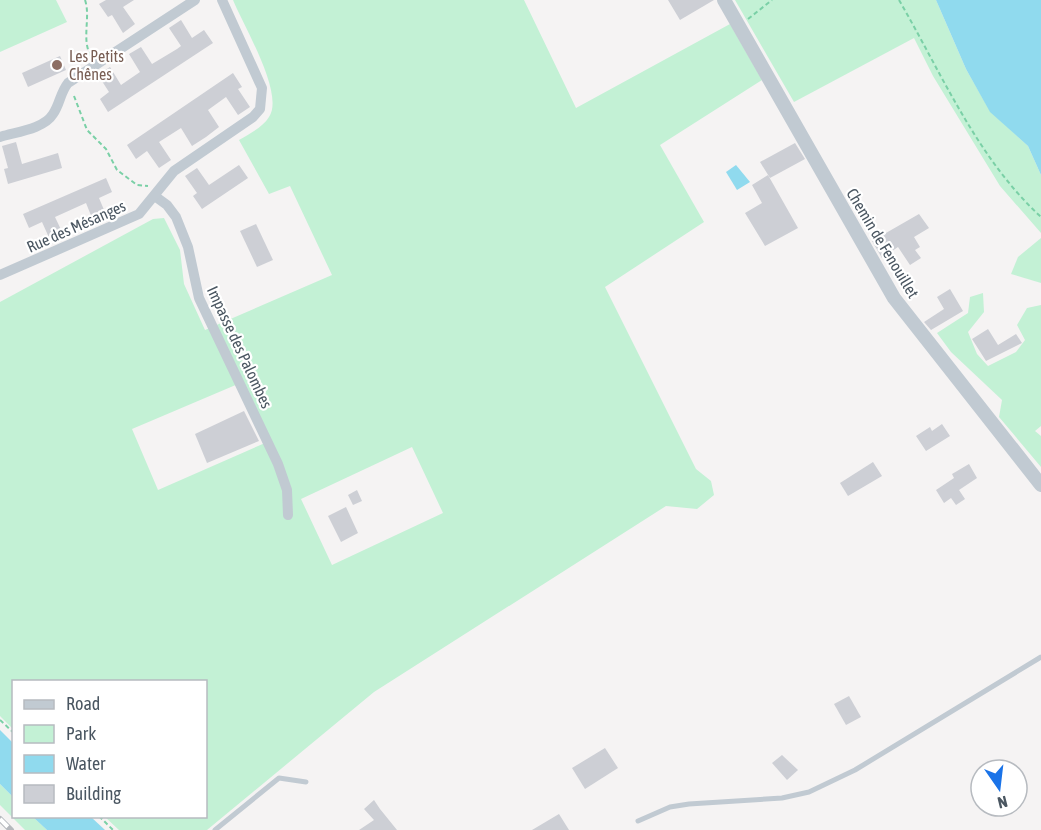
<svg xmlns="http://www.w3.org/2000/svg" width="1041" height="830" font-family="'Asap Condensed',sans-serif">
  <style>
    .green { fill: #c3f1d5; fill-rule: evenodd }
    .water { fill: #90daee }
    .building { fill: #cdcfd5 }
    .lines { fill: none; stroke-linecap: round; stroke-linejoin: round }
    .path { stroke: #7ad0a6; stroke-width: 2; stroke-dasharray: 4.5 3; stroke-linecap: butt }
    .service { stroke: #c1cad2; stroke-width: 5 }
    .minor { stroke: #c1cad2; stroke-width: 10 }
    .tertiary { stroke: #c1cad2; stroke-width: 14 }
    .rail-casing { stroke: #b5b8bd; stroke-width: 6 }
    .rail { stroke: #fff; stroke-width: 4; stroke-dasharray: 11; stroke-linecap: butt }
    .education-dot { fill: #8d6e63; stroke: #fff; stroke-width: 2 }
    .labels { text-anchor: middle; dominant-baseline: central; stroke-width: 4.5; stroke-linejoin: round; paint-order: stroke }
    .education-label { font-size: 16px; fill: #785e54; stroke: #fff; text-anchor: start }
    .street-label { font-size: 16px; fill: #4a5661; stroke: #fff }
  </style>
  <rect width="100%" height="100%" fill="#f5f3f3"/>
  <g class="green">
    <polygon points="0,0 56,0 67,22 0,52"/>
    <path d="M233,0H524L576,108L730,24L762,80L660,145L704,222L605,287L696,469L711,481L714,495L697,509L666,506L374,692L207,830H119L105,817L206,816V682H14L13,729L0,716V302L153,219L164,218L180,250L184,284L205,330L332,275L290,186L269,194L239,140C249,134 263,127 269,117C285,94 243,25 233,0ZM238,384L265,443L158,490L132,429ZM412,447L443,513L332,565L301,499Z"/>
    <polygon points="735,0 936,0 966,69 990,111 1028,146 1041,175 1041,233 1000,186 933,76 914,38 794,102"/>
    <polygon points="1041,238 1041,283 1011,274 1018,257"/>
    <polygon points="983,293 984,312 968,332 977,354 988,366 1016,352 1025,340 1017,325 1027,308 1041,305 1041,426 1035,431 1041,436 1041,467 999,417 1002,400 951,352 937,333 968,313 970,297"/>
    <polygon points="0,784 13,797 14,816 33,817 47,830 25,830 0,805"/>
  </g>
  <g class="water">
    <polygon points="936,0 1041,0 1041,175 1028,146 990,112 966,69"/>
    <polygon points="736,165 750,182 737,190 726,172"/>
    <polygon points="0,730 13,743 13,797 0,784"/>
    <polygon points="33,817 91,817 105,830 47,830"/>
  </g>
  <g class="building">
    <polygon points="106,0 134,0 123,7 135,24 123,33 112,15 108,17 99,4"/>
    <polygon points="668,0 714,0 680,20"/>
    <polygon points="181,20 192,38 204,30 213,43 108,112 100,99 109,92 98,75 110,67 121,85 140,72 129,54 141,47 152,64 177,49 181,46 169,28"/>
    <polygon points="60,56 66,70 28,87 22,73"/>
    <polygon points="233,73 242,87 238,89 250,107 238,115 226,97 208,110 219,127 206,137 192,146 181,128 159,142 171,160 159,168 147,151 136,159 127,145"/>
    <polygon points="16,142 22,164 58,153 62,168 8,184 4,169 8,168 2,146"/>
    <polygon points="795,143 805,159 770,178 760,162"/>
    <polygon points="239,165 248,178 202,209 193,196 197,193 185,176 197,168 209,185"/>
    <polygon points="768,175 798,228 765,246 745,213 762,203 752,185"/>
    <polygon points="106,178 112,192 99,198 107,217 94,223 86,203 55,217 64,236 51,242 42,222 29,228 23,214"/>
    <polygon points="919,214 929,228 914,237 920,247 915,250 921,258 910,265 898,247 882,258 872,241"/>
    <polygon points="256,224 273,260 257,267 240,231"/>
    <polygon points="950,289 963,311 931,330 924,322 944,309 937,297"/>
    <polygon points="988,329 998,345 1016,334 1022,343 986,361 972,339"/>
    <polygon points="244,411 259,441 207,463 195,434"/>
    <polygon points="942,424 950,436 926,451 916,436 930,427 932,431"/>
    <polygon points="873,462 882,476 848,496 840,483"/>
    <polygon points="969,464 977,478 959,490 965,499 956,505 951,498 944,503 936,490 954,478 952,474"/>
    <polygon points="357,490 362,501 353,505 348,495"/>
    <polygon points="346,507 358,533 341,542 328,516"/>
    <polygon points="849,696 861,717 846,725 834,704"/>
    <polygon points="605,748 618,768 585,789 572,768"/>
    <polygon points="782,755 798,770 787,780 772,763"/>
    <polygon points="374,800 380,809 397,830 359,830 374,820 364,809"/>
    <polygon points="559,814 569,830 532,830"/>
  </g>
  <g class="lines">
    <g class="path">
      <path d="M85,0C91,17 81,40 91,56"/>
      <path d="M899,0C942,74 977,158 1041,217"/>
      <polyline points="748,19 772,0"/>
      <polyline points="74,96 87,130 106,149 117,170 137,185 148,186"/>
      <polyline points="0,720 14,733"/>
      <polyline points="99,816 113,830"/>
    </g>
    <g class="service">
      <polyline points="638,821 670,807 689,804 782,798 809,792 855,770 1041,657"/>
      <polyline points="215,830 279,778 306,782"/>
    </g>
    <g class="minor">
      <path d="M0,137C16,132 44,129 53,114C60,104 60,93 68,83L195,0"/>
      <polyline points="156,197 167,205 176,217 188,247 199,298 278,464 287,490 288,515"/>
      <polyline points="0,275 139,214 174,171 253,117 260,109 262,88 222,0"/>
    </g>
    <polyline class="tertiary" points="724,0 894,298 1041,485"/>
    <g class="rail-casing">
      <polyline id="rail" points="0,819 11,830"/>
    </g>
    <use href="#rail" class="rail"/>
  </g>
  <circle class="education-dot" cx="57" cy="65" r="6"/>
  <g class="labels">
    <g class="education-label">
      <text x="69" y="56">Les Petits<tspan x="69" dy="18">Chênes</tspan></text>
    </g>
    <g class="street-label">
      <text transform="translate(76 226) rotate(-24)">Rue des Mésanges</text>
      <text transform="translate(883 243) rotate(59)">Chemin de Fenouillet</text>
      <text transform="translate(240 347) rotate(65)">Impasse des Palombes</text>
    </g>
  </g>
  <rect x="12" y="680" width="195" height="138" fill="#ffffff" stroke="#b7bbc0" stroke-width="1.5"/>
  <rect x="24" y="700" width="30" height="9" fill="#c1cad2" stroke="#b7bbc0" stroke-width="1.5"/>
  <text x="66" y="710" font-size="18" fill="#4a5661">Road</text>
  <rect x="24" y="725" width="30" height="18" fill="#c3f1d5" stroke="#b7bbc0" stroke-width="1.5"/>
  <text x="66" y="740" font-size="18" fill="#4a5661">Park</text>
  <rect x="24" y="755" width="30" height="18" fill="#90daee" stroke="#b7bbc0" stroke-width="1.5"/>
  <text x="66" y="770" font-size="18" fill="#4a5661">Water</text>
  <rect x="24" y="785" width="30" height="18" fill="#cdcfd5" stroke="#b7bbc0" stroke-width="1.5"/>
  <text x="66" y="800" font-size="18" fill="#4a5661">Building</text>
  <g transform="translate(999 788) rotate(166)"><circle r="28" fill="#ffffff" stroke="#b7bbc0" stroke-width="1.5"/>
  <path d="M0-4.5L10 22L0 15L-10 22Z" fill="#1a73e8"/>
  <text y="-9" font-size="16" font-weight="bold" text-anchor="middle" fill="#4a5661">N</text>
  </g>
</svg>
